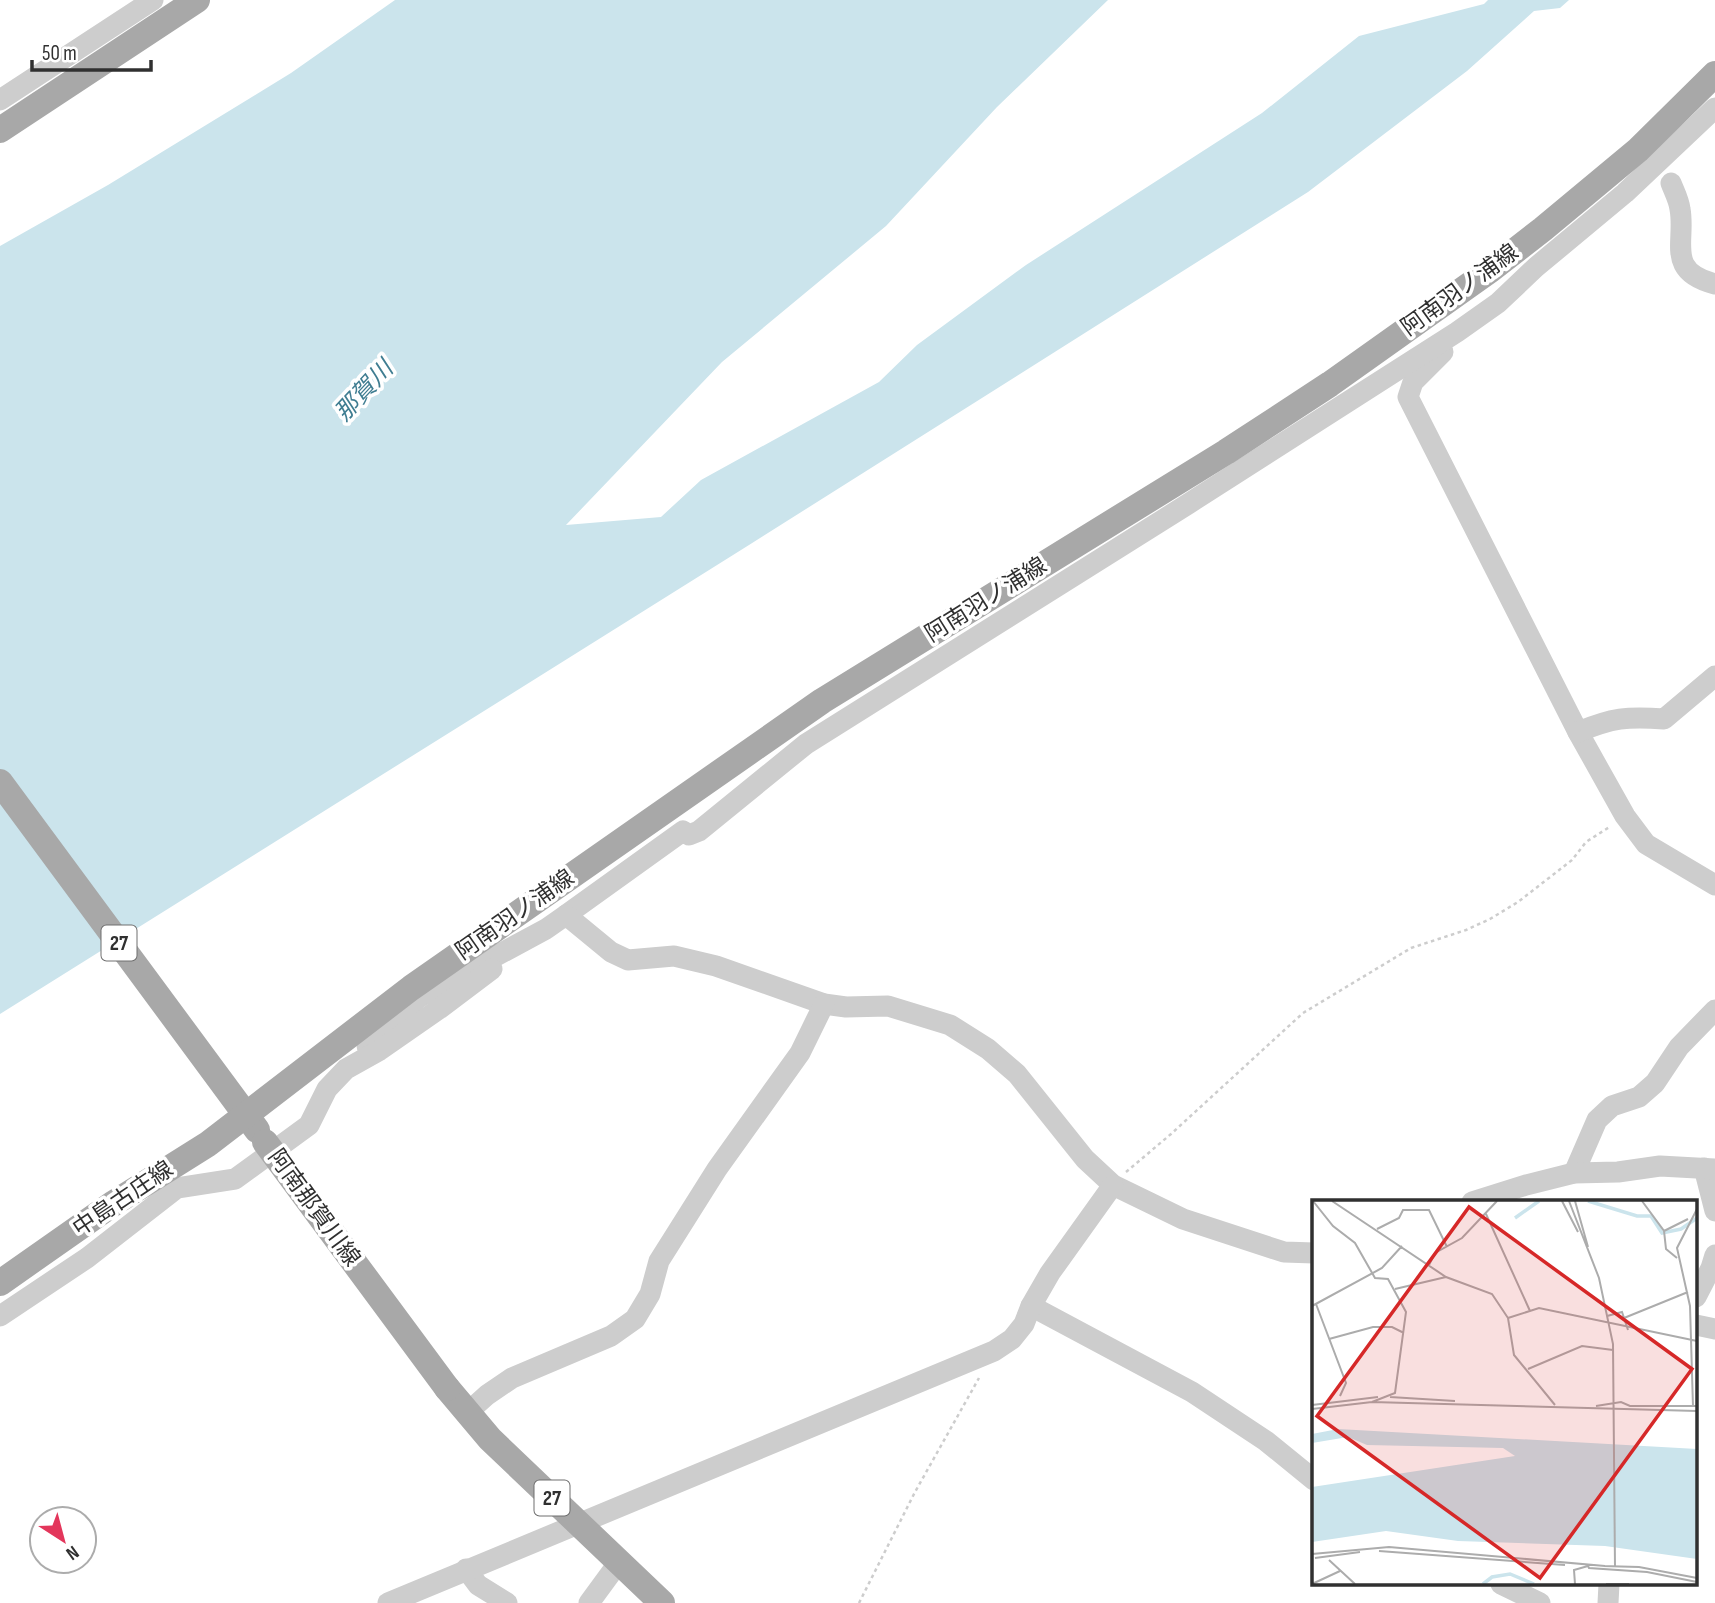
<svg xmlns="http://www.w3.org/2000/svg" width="1715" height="1603" font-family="'Sofia Sans Condensed','Noto Sans JP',sans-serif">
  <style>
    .water { fill: #cbe4ec }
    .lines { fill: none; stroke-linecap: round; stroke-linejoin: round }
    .path { stroke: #cdcdcd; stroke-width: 2.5; stroke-dasharray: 3.5 3.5; stroke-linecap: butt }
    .minor { stroke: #cdcdcd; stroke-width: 21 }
    .major { stroke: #a8a8a8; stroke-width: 26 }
    .major-bridge { stroke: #a8a8a8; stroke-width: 26 }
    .labels { text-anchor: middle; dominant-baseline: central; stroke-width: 7; stroke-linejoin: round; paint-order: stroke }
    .shield { fill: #fff; stroke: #6e6e6e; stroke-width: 2 }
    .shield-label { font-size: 21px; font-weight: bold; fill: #303030 }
    .street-label { font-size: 23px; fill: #303030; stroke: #fff }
    .water-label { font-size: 24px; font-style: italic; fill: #3f7d91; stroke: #fff }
    .inset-river { fill: none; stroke: #cbe4ec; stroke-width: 3.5 }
    .inset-road { fill: none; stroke: #acacac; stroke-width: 2 }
    .view { fill: #d62828; fill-opacity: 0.15; stroke: #d62828; stroke-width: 3.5 }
    .inset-edge { fill: none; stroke: #303030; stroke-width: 3.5 }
  </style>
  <rect width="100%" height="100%" fill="#fff"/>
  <polygon class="water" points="395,0 1108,0 997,107 886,226 722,362 566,525 661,517 701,480 879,382 917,345 1026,265 1262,113 1359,36 1484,4 1488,0 1569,0 1560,8 1534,11 1467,71 1308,192 749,545 0,1014 0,246 108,185 291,73"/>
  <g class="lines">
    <g class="path">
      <polyline points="1126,1172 1171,1134 1303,1013 1411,948 1466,930 1490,919 1518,902 1572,860 1586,842 1611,826"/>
      <polyline points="859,1603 915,1492 979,1378"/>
    </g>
    <g class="minor">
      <polyline points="0,100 153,0"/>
      <path d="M1671,183C1674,191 1679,200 1680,209C1686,242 1665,271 1715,284"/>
      <polyline points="1443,352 1413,382 1408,397 1578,732 1625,816 1646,844 1715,885"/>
      <path d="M1578,732C1612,718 1627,716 1664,719L1715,676"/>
      <polyline points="566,915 683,831 689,835 699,831 806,744 1188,504 1457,332 1498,303 1536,267 1625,193 1715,108"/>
      <polyline points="418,998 546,929 566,915 611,952 628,960 674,956 716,966 824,1004 846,1007 888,1006 950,1025 988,1049 1017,1074 1085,1159 1113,1185 1183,1219 1284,1252 1314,1253"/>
      <polyline points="367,1046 418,998 411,988"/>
      <polyline points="1704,1168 1715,1211"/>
      <polyline points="1574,1173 1597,1120 1612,1106 1639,1097 1655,1083 1679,1047 1715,1010"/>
      <polyline points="1472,1202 1526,1185 1574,1173 1618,1172 1660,1166 1715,1169"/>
      <polyline points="1696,1297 1711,1268 1715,1255"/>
      <polyline points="1031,1306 1192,1392 1266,1441 1314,1480"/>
      <polyline points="0,1316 87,1258 177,1188 235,1179 309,1125 327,1089 346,1069 380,1050 439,1009 492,969"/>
      <polyline points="1696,1325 1715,1329"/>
      <polyline points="467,1413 487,1395 512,1378 611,1336 635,1319 650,1294 659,1261 717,1169 800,1053 824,1004"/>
      <polyline points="466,1569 478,1585 507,1603"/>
      <polyline points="1501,1584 1540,1603"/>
      <polyline points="388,1603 994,1351 1012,1339 1024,1324 1031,1306 1050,1273 1113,1185"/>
      <polyline points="589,1603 619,1562"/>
      <polyline points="1608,1603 1609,1584"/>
    </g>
    <g class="major">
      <polyline points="0,130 197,0"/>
      <polyline points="0,782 257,1130"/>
      <polyline points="0,1283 114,1203 208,1144 411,988 822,701 1226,452 1330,384 1489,271 1543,229 1638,150 1715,74"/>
      <polyline points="447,1388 490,1439 662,1603"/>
    </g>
    <polyline class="major-bridge" points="265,1142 447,1388"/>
  </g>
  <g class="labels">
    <g class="shield">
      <rect x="101.5" y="925.5" width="35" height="35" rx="5"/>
      <rect x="534.5" y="1480.5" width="35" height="35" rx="5"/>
    </g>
    <g class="shield-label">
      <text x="119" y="943">27</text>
      <text x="552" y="1498">27</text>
    </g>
    <g class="street-label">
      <text transform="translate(1460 290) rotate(-36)">阿南羽ノ浦線</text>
      <text transform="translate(986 600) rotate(-32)">阿南羽ノ浦線</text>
      <text transform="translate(515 915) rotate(-35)">阿南羽ノ浦線</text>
      <text transform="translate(123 1199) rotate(-34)">中島古庄線</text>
      <text transform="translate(314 1208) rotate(54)">阿南那賀川線</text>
    </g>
    <g class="water-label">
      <text transform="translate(364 391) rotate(-47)">那賀川</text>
    </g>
  </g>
  <g transform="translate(1312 1200)">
    <rect width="385" height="385" fill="#fff"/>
    <path d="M26,229L385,249V359L293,346L146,341L74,331L0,342V287L203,256L191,248L55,245L36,237L0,243V234Z" fill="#cbe4ec"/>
    <path class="inset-river" d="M276,1L325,16H339L350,33L369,29L385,18M203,18L227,1M171,384L180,377L198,374L222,384"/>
    <path class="inset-road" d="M1,1L21,26L43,43L63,78L76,79L94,112L83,193L60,202M20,1L134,77L180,94L196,118L202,155L243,205M250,1L266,32M257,1L287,78L301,144L303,367M263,1L276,47M330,1L352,31L354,49L365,58M174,14L218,111M65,29L87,18L91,10H117L135,47M352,31L376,19M117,65L123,53L150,38L185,1M83,89L134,77M4,104L34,183L28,196M0,106L70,68L90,46M295,116L310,112L316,130M196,118L227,108L385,141M312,118L376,92M17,139L61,127H80L92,133M216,169L270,146L301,150M78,197L143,201M0,205L66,197M284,206L309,202L318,206H385M381,207L378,106L365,48L385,9M0,209L60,202L385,211M67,351L253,365M0,354L77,347L293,366M3,358L48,352M17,360L43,384M275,364L277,368L335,372L385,382M290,366L327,367L385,378M0,384L28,371M263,384L262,370L276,366M294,384H317"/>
    <path class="view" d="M157,7L380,169L228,378L5,216Z"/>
    <rect width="385" height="385" class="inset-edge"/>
  </g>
  <g transform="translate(63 1540) rotate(144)"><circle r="33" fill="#ffffff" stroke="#acacac" stroke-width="2"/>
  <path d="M0-5L12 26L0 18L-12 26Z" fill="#e3365b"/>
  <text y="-10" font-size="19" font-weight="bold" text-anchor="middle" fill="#303030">N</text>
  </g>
  <path d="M32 60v10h119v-10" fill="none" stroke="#303030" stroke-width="3.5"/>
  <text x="42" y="60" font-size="21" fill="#303030" stroke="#ffffff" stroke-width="5" paint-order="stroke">50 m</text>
</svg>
